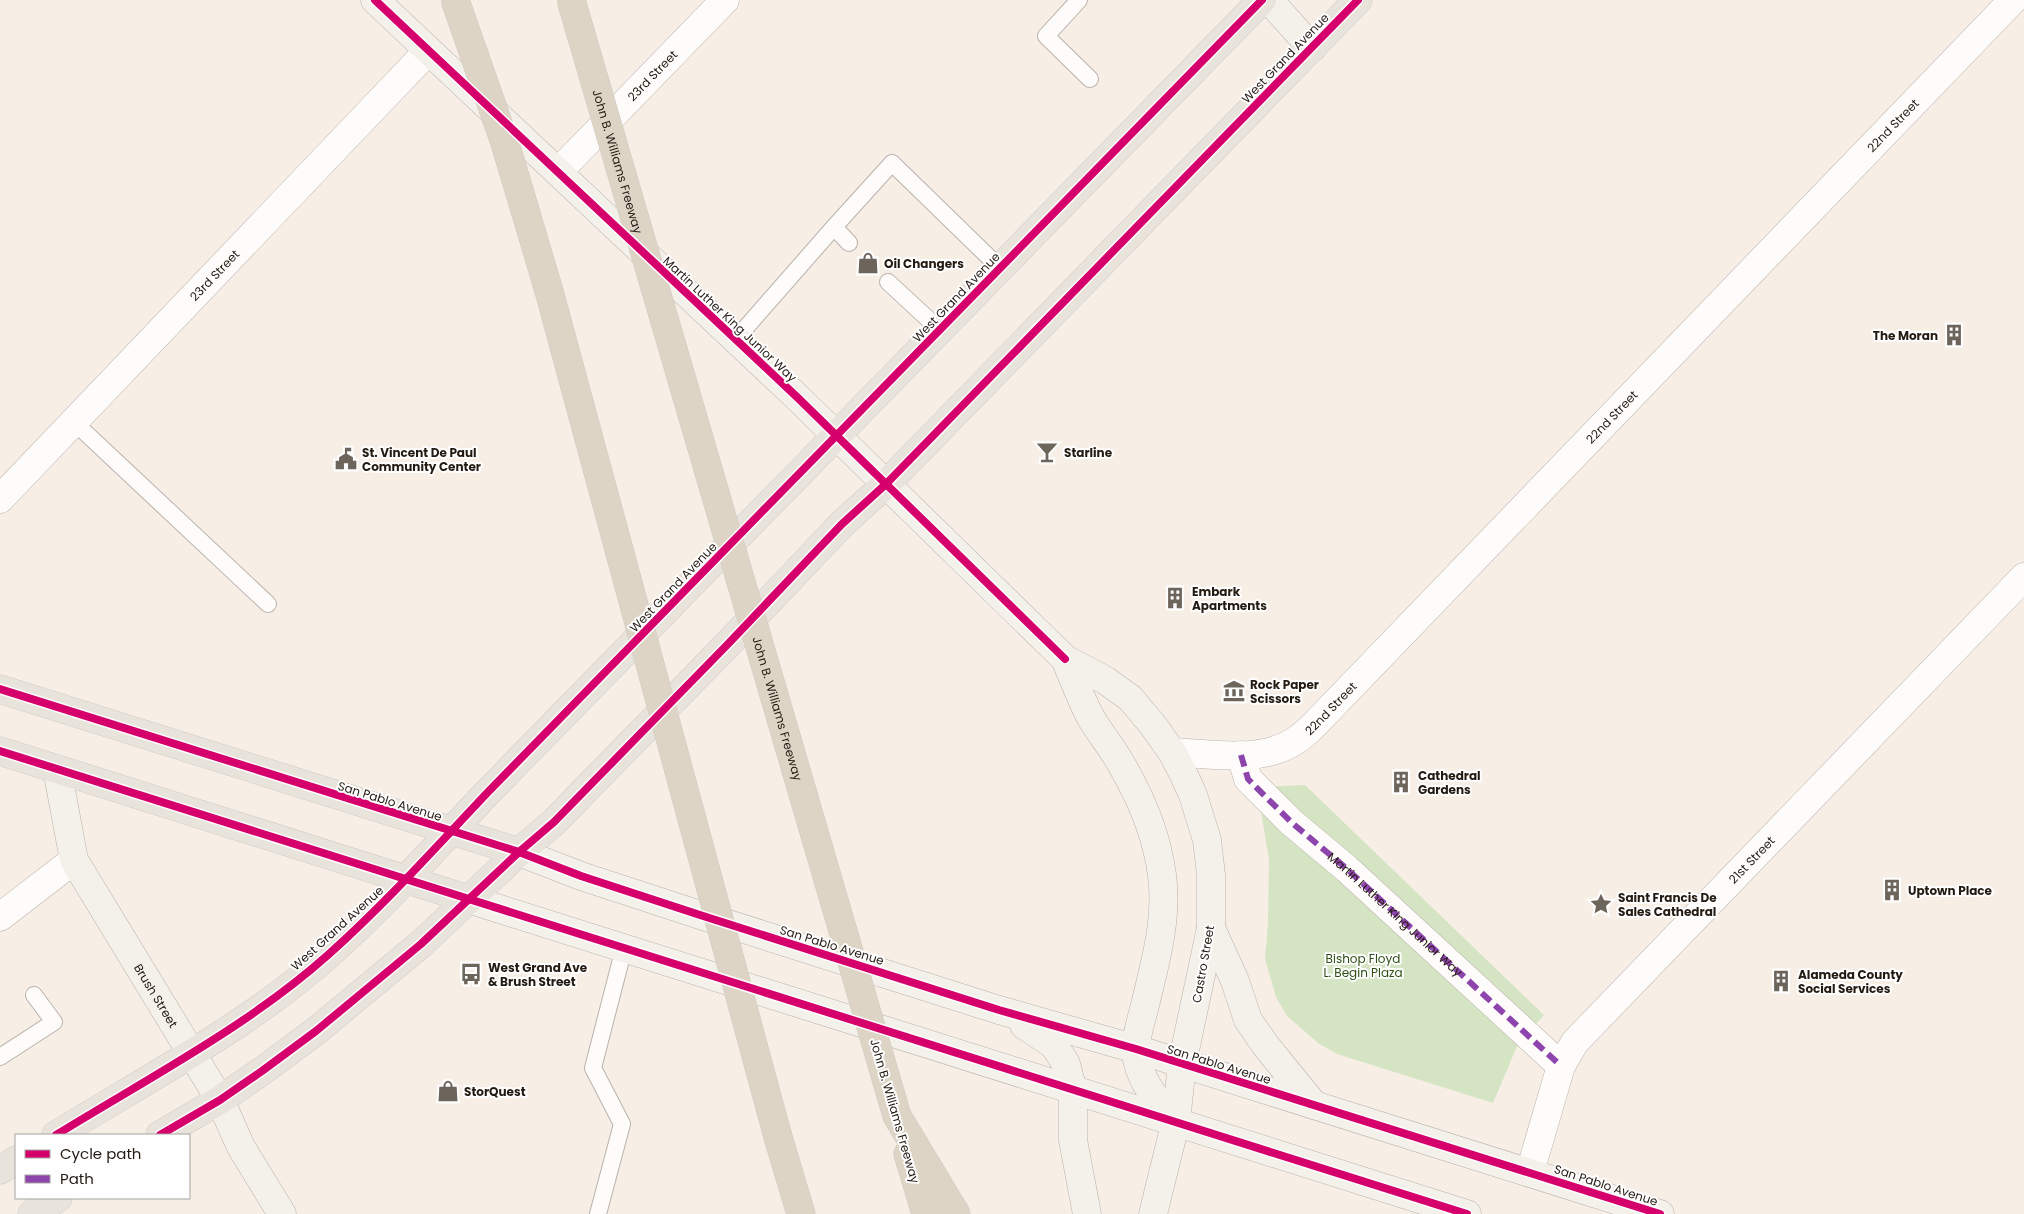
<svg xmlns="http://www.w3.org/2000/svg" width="2024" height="1214" font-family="Poppins,sans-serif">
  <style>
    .green { fill: #d5e5c4 }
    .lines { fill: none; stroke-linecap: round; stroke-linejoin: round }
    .lane-casing { stroke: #bab2ab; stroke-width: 18 }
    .street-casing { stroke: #bab2ab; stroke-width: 29 }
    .secondary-casing { stroke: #bab2ab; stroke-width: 29 }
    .primary-casing { stroke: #d0cbc7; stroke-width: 29 }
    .highway-casing { stroke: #d0cbc7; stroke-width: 29 }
    .lane { stroke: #fefcfb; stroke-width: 16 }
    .street { stroke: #fefcfb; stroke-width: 28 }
    .secondary { stroke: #f4f1eb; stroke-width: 28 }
    .primary { stroke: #e9e4db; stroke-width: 28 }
    .highway { stroke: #ddd4c5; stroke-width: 28 }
    .highway-bridge-casing { stroke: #d0cbc7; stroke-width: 29; stroke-linecap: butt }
    .highway-bridge { stroke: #ddd4c5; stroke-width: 28 }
    .quiet { stroke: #8e44ad; stroke-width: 6; stroke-dasharray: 12 6; stroke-linecap: butt }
    .cycleway-casing { stroke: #fefefe; stroke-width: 11 }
    .cycleway { stroke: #d6006c; stroke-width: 8 }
    .labels { text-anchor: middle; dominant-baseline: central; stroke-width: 4; stroke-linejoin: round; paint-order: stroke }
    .street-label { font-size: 12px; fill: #231a11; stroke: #fefefe }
    .poi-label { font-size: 12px; font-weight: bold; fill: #231a11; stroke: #fefefe; text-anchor: start }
    .park-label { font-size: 12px; fill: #2d4f14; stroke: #fefefe }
  </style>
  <rect width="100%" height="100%" fill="#f7eee6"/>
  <polygon class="green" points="1305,785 1544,1015 1518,1044 1493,1103 1337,1054 1318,1043 1287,1016 1276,997 1265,959 1268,923 1269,860 1257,787"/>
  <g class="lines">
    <g class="lane-casing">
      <g id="lane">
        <polyline points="1079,0 1046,36 1090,79"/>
        <polyline points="849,243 834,227 892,163 1000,268"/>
        <polyline points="888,282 940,330"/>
        <polyline points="735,340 834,227"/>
        <polyline points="74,422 268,604"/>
        <polyline points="0,1057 54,1022 34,995"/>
        <polyline points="598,1214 622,1124 593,1068 624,948"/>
      </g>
    </g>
    <g class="street-casing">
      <g id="street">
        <path id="s1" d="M558,172L725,0"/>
        <path id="s2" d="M0,499L428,51"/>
        <path id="s3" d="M1172,752C1212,754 1263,764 1298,739C1304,735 1310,729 1315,724L2013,0"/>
        <path id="s4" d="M1241,755L1248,779L1291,822L1347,869L1561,1066"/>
        <polyline points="0,917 74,860"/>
        <path id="s5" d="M1530,1172L1561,1066L1575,1042L2024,577"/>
      </g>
    </g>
    <g class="secondary-casing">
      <g id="secondary">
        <polyline points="375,0 798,398 1065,659 1105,680 1130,698 1152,724 1172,752 1183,773 1193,795 1207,840 1211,875 1211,928 1182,1064 1176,1121 1153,1214"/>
        <polyline points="1269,0 1312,48"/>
        <path d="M1065,659C1074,679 1081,700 1091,718C1101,735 1115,751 1124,769C1143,802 1157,837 1162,875C1168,919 1155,963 1145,1005C1142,1018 1135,1038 1136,1050C1137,1078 1157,1102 1176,1121"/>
        <path id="s6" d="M57,769L74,860L220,1100L241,1147L282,1214"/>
        <polyline points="519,852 581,876 700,915 999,1010 1136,1049 1660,1214"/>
        <polyline points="468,899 1467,1214"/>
        <polyline points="1211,928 1235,981 1248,1020 1266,1046 1314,1105"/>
        <polyline points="1024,1025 1054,1045 1066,1064 1073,1091 1073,1140 1087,1214"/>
      </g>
    </g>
    <g class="primary-casing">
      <g id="primary">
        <polyline points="0,689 519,852"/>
        <polyline points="0,751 468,899"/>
        <path d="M56,1135C147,1079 250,1025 329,954C386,903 436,847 488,792L1262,0"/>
        <polyline points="160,1135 220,1100 262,1071 316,1031 421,944 519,852 554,822 727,645 842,524 886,484 1358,0"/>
        <polyline points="0,1170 16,1160"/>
        <polyline points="32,1214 58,1198"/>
      </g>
    </g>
    <g class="highway-casing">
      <g id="highway">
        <polyline points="897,1116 956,1214"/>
        <polyline points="778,1137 801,1214"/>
        <polyline points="908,1154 926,1214"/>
      </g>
    </g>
    <use href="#lane" class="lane"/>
    <use href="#street" class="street"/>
    <use href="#secondary" class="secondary"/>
    <use href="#primary" class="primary"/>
    <use href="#highway" class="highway"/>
    <g class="highway-bridge-casing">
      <g id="highway-bridge">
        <polyline points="455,0 505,143 549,291 778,1137"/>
        <path id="s7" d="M571,0L897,1116"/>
      </g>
    </g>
    <use href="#highway-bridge" class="highway-bridge"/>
    <polyline class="quiet" points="1241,755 1248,779 1291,822 1347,869 1561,1066"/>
    <g class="cycleway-casing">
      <g id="cycleway">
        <polyline points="375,0 798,398 1065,659"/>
        <polyline points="0,689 519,852 581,876 700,915 999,1010 1136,1049 1660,1214"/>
        <polyline points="0,751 1467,1214"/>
        <path d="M56,1135C147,1079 250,1025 329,954C386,903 436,847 488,792L1262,0"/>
        <polyline points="160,1135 220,1100 262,1071 316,1031 421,944 519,852 554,822 727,645 842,524 886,484 1358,0"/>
      </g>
    </g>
    <use href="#cycleway" class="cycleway"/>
  </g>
  <defs>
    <g id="shop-bare" transform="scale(1.725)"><path d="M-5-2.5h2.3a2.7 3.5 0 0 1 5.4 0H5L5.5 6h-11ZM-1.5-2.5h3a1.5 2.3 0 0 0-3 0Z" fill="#6d645c" stroke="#fefefe" stroke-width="2.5" paint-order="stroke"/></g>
    <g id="building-bare" transform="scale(1.725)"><path d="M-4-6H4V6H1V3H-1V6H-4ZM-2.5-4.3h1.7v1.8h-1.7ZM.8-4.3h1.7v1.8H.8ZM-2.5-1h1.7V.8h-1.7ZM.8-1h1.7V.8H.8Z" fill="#6d645c" stroke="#fefefe" stroke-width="2.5" paint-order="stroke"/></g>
    <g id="bar-bare" transform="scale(1.725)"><path d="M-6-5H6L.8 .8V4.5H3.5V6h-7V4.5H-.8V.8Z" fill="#6d645c" stroke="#fefefe" stroke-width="2.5" paint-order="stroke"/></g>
    <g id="civic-bare" transform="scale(1.725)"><path d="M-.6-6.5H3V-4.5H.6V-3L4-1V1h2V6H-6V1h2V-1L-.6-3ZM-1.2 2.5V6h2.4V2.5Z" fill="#6d645c" stroke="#fefefe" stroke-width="2.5" paint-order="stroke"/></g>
    <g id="museum-bare" transform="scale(1.725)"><path d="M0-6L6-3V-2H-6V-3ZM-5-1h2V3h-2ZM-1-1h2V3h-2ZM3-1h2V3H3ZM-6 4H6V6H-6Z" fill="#6d645c" stroke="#fefefe" stroke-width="2.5" paint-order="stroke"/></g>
    <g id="sight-bare" transform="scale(1.725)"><path d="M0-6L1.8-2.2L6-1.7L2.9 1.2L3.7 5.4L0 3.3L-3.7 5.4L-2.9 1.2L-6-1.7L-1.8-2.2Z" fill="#6d645c" stroke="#fefefe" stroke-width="2.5" paint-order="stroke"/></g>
    <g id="bus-bare" transform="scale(1.725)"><path d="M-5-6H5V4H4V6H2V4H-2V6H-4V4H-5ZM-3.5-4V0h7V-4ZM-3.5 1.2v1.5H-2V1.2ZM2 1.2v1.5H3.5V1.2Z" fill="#6d645c" stroke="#fefefe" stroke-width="2.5" paint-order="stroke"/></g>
  </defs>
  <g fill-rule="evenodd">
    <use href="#shop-bare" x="868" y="263"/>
    <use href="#building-bare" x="1954" y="335"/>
    <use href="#bar-bare" x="1047" y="452"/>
    <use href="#civic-bare" x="346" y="459"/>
    <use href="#building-bare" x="1175" y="598"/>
    <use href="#museum-bare" x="1234" y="691"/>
    <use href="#building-bare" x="1401" y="782"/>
    <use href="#building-bare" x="1892" y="890"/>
    <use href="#sight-bare" x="1601" y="904"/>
    <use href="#bus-bare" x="471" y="974"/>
    <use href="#building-bare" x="1781" y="981"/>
    <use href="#shop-bare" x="448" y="1091"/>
  </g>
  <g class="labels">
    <g class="street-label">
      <text transform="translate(1285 58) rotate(-46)">West Grand Avenue</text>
      <text stroke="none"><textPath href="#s1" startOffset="135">23rd Street</textPath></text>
      <text stroke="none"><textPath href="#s3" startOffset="984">22nd Street</textPath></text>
      <text stroke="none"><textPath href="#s7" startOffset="168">John B. Williams Freeway</textPath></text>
      <text stroke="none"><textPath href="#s2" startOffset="310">23rd Street</textPath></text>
      <text transform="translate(956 297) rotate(-46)">West Grand Avenue</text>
      <text transform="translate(730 319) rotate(43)">Martin Luther King Junior Way</text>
      <text stroke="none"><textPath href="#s3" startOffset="579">22nd Street</textPath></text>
      <text transform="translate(673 587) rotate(-46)">West Grand Avenue</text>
      <text stroke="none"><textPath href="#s7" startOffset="738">John B. Williams Freeway</textPath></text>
      <text stroke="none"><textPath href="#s3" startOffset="174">22nd Street</textPath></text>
      <text transform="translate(390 801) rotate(17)">San Pablo Avenue</text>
      <text stroke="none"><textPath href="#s5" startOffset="392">21st Street</textPath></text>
      <text stroke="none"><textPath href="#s4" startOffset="225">Martin Luther King Junior Way</textPath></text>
      <text transform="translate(337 928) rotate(-42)">West Grand Avenue</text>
      <text transform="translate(832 945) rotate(17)">San Pablo Avenue</text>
      <text transform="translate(1203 964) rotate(-80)">Castro Street</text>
      <text stroke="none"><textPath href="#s6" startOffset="251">Brush Street</textPath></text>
      <text transform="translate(1219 1064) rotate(17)">San Pablo Avenue</text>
      <text transform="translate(895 1111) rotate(74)">John B. Williams Freeway</text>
      <text transform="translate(1606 1185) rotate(18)">San Pablo Avenue</text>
    </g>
    <g class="poi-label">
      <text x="884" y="263">Oil Changers</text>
      <text x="1938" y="335" text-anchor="end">The Moran</text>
      <text x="362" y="452">St. Vincent De Paul<tspan x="362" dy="14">Community Center</tspan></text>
      <text x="1064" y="452">Starline</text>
      <text x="1192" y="591">Embark<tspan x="1192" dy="14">Apartments</tspan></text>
      <text x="1250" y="684">Rock Paper<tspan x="1250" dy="14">Scissors</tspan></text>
      <text x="1418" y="775">Cathedral<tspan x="1418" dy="14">Gardens</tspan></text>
      <text x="1908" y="890">Uptown Place</text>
      <text x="1618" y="897">Saint Francis De<tspan x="1618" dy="14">Sales Cathedral</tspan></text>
      <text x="488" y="967">West Grand Ave<tspan x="488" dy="14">&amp; Brush Street</tspan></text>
      <text x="1798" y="974">Alameda County<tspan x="1798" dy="14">Social Services</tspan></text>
      <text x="464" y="1091">StorQuest</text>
    </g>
    <g class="park-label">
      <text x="1363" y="958">Bishop Floyd<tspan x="1363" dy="14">L. Begin Plaza</tspan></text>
    </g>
  </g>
  <rect x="15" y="1134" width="175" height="65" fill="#fefefe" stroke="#a6a39f"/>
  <rect x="25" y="1150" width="25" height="8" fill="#d6006c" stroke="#a6a39f"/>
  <text x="60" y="1159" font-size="15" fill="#231a11">Cycle path</text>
  <rect x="25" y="1175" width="25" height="8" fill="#8e44ad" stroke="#a6a39f"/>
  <text x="60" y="1184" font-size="15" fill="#231a11">Path</text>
</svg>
